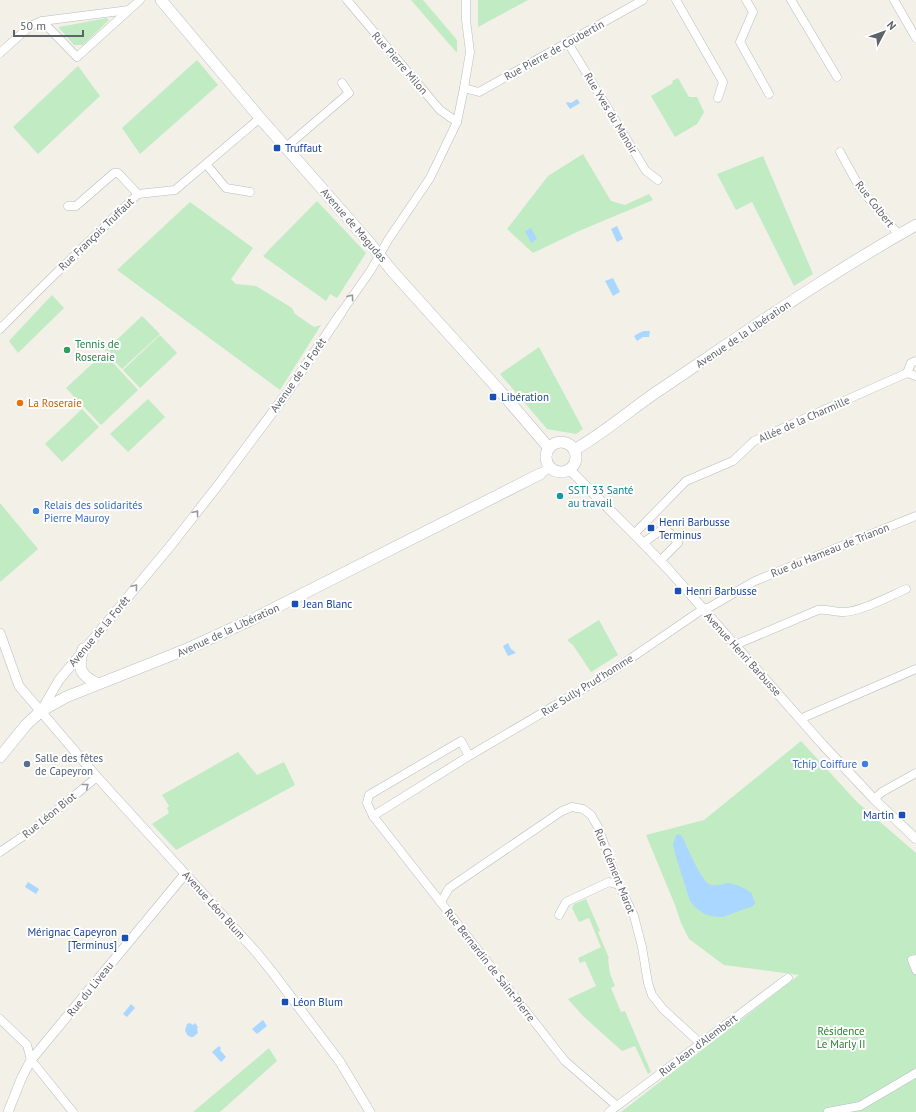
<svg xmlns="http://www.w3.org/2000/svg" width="916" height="1112" font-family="'PT Sans',sans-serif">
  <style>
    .green { fill: #c1ebc3 }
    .water { fill: #aad7ff }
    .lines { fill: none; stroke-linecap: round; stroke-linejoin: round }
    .minor-casing { stroke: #b9bcc1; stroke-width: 9 }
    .tertiary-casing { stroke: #b9bcc1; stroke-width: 10 }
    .secondary-casing { stroke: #bcbfc6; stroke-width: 12 }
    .minor { stroke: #fff; stroke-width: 8 }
    .tertiary { stroke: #fff; stroke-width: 9 }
    .secondary { stroke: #fff; stroke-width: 11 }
    .oneway { stroke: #96999e }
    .transit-dot { fill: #1a4fb4; stroke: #fff; stroke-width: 1.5 }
    .leisure-dot { fill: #2e9e5b; stroke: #fff; stroke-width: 1.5 }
    .food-dot { fill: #e8710a; stroke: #fff; stroke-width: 1.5 }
    .culture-dot { fill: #0f9aa8; stroke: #fff; stroke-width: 1.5 }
    .shop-dot { fill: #3f7fe0; stroke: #fff; stroke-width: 1.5 }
    .service-dot { fill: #5c6f8a; stroke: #fff; stroke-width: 1.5 }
    .labels { text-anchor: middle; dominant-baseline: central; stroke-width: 4; stroke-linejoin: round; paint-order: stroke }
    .street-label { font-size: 11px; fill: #5e6269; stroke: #fff }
    .transit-label { font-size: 11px; fill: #164399; stroke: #fff; text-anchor: start }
    .leisure-label { font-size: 11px; fill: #27864d; stroke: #fff; text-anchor: start }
    .food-label { font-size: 11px; fill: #c56008; stroke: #fff; text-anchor: start }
    .culture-label { font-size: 11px; fill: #0d838f; stroke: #fff; text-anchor: start }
    .shop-label { font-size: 11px; fill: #366cbe; stroke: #fff; text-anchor: start }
    .service-label { font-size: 11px; fill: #4e5e75; stroke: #fff; text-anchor: start }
    .park-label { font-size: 11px; fill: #2b8232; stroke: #fff }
  </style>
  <rect width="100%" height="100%" fill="#f2f0e7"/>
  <g class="green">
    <polygon points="411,0 423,0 457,40 457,53"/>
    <polygon points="478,0 528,0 478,27"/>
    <polygon points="107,18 109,20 83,45 74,45 59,28 59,27"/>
    <polygon points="197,60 218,85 140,154 122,128"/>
    <polygon points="78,66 100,96 38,154 13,127"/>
    <polygon points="678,78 689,97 697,97 704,112 697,124 675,137 651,96 673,83 672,81"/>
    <polygon points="583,154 611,201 625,205 649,194 653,200 579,231 533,253 507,229 548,176"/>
    <polygon points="763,156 813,274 794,286 752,202 736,210 717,174"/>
    <polygon points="317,201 366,253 337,298 330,294 326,301 263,256"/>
    <polygon points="190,202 253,248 231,279 236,284 256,286 292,308 295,314 314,327 321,325 280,390 117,270"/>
    <polygon points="52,295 64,308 18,353 9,341"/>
    <polygon points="142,316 160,334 122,369 105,351"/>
    <polygon points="160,335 177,353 140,388 123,370"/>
    <polygon points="539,347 583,429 576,434 547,429 500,374"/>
    <polygon points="104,353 138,390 101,425 66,388"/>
    <polygon points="148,399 165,417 128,452 110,434"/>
    <polygon points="82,409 99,427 62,462 45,444"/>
    <polygon points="0,503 38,549 0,582"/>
    <polygon points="599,620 618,655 591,672 573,645 567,640"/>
    <polygon points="801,741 857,802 916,853 916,1112 621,1112 799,975 724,965 689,939 681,923 675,905 646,835 704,820"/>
    <polygon points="238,752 257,775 284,762 295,785 176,850 152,824 169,813 167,808 169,806 162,795"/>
    <polygon points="586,899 600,931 598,932 609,958 608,959 610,974 615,986 611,988 621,1012 625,1011 651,1072 648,1074 635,1046 622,1051 583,1016 568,999 596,986 585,961 580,963 578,958 601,947 589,918 579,922 572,908 574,904"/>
    <polygon points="269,1048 277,1061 220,1112 193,1112"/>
  </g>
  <g class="water">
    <polygon points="577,99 580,103 570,109 566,103 568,102 571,103"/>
    <polygon points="617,226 623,239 617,242 611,229"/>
    <polygon points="531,228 537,239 531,243 525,231"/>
    <polygon points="613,278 620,292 613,296 605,281"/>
    <polygon points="644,331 650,331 649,337 643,337 637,341 634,336 641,332"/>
    <polygon points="508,643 511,649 514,651 516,653 508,656 503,646"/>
    <path d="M679,834L682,836C687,846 700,879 709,884C714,887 722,884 727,883C733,883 749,889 752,894C753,897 754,901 755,903L753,906L723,917C709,918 698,912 690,901L677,860L673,845L676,835Z"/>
    <polygon points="28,882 39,889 36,894 25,887"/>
    <polygon points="131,1004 135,1008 127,1017 123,1014"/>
    <polygon points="263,1020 267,1026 257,1034 252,1029"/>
    <path d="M190,1023L193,1025L195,1023L198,1027L197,1029L198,1033L193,1037C188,1037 187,1035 185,1030L187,1024Z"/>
    <polygon points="219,1046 221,1048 220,1050 226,1057 221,1062 212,1052"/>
  </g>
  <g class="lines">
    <g class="minor-casing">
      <g id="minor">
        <polyline points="347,0 440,110 457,122"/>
        <polyline points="676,0 723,82 718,98"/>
        <polyline points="746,0 753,12 740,42 769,94"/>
        <polyline points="791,0 837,77"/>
        <polyline points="894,0 916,38"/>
        <polyline points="42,21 77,57 129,10"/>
        <polyline points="568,43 646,171 658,180"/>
        <polyline points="0,53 30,26 42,21 129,10 140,0"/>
        <polyline points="464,88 479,92 643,0"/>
        <polyline points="286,147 349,93 342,83"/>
        <polyline points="840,152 860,188 899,235"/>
        <polyline points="206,164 226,188 250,192"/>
        <polyline points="68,206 76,206 114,173 118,173 138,194"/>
        <polyline points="341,313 371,270 388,240 430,178 457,122 464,88 470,52 466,20 466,0"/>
        <polyline points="0,329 44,285 138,194 175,190 260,118"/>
        <polyline points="907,373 911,363 916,361"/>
        <polyline points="634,534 686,481 733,461 754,441 907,373 916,376"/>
        <polyline points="643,543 664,528 672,535 678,543 660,561"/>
        <path d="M735,645L818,610C827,609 835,612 843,612C860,612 890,596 906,589"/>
        <polyline points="800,719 916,669"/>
        <polyline points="469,756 461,741 369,795 367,803 373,816 469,756 605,676 703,609 710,607 755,581 916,516"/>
        <polyline points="874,799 882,792 916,773"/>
        <polyline points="373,816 565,1061 617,1106"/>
        <polyline points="0,852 35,828 97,777"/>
        <polyline points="441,902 449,888 562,811 572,807 583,809 591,815 598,827 619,885 634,916 642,947 648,983 652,995 663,1009 700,1043"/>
        <polyline points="559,915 566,902 609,882 619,885"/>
        <polyline points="916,959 912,960 916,970"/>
        <polyline points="0,1019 27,1045 31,1060 73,1112"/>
        <polyline points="609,1112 788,978"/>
        <polyline points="828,1112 860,1106 916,1073"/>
      </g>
    </g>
    <g class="tertiary-casing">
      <g id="tertiary">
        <polyline points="569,469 634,534 668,569 823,745 874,799 916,839"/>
        <polyline points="540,474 550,467"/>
        <polyline points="0,633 19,686 97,777 257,953 273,973 340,1062 370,1112"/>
        <polyline points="41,711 59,680 172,544 219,484 287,393 341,313"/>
        <polyline points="8,1112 22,1077 31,1060 185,874"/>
      </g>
    </g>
    <g class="secondary-casing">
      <g id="secondary">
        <polyline points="161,0 260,118 368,241 393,272 501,392 549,448"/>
        <circle cx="561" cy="457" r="15"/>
        <path d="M574,450C604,433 630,410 658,391C743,334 827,275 916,225"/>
        <path d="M83,649C77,669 80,675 98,684"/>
        <polyline points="0,757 26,725 41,711 66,697 187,649 255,618 540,474"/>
      </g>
    </g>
    <use href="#minor" class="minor"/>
    <use href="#tertiary" class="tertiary"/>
    <use href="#secondary" class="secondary"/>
  </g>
  <defs><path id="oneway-chevron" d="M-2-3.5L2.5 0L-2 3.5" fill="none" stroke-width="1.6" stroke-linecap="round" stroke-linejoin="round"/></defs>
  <g class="oneway">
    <use href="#oneway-chevron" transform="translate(351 297) rotate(-54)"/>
    <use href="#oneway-chevron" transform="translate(196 513) rotate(-52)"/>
    <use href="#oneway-chevron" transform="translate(135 587) rotate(-50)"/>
    <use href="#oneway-chevron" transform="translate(86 786) rotate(-39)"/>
  </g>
  <g class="transit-dot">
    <rect x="273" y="144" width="8" height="8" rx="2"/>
    <rect x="489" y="393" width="8" height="8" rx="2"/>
    <rect x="647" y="524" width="8" height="8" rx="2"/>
    <rect x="674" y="587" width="8" height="8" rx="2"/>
    <rect x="291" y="600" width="8" height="8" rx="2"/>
    <rect x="898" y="811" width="8" height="8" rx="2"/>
    <rect x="121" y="934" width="8" height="8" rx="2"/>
    <rect x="281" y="998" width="8" height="8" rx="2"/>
  </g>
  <circle class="leisure-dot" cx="67" cy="350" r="4"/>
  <circle class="food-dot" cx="20" cy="403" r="4"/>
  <circle class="culture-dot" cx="560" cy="496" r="4"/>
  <g class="shop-dot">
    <circle cx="36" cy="511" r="4"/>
    <circle cx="865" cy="764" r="4"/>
  </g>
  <circle class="service-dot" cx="27" cy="764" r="4"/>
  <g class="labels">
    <g class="street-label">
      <text transform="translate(554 50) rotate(-29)">Rue Pierre de Coubertin</text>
      <text transform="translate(400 63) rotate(49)">Rue Pierre Milon</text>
      <text transform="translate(611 113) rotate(59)">Rue Yves du Manoir</text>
      <text transform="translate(875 204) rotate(52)">Rue Colbert</text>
      <text transform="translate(354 225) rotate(49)">Avenue de Magudas</text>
      <text transform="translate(96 234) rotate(-44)">Rue François Truffaut</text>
      <text transform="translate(743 334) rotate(-34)">Avenue de la Libération</text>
      <text transform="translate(298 375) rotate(-55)">Avenue de la Forêt</text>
      <text transform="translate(804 419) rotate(-24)">Allée de la Charmille</text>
      <text transform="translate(830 550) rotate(-22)">Rue du Hameau de Trianon</text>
      <text transform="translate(228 630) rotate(-25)">Avenue de la Libération</text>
      <text transform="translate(99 631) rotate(-50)">Avenue de la Forêt</text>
      <text transform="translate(743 654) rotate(48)">Avenue Henri Barbusse</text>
      <text transform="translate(587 685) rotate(-32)">Rue Sully Prud'homme</text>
      <text transform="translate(49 815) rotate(-39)">Rue Léon Biot</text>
      <text transform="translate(615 871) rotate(68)">Rue Clément Marot</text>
      <text transform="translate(214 905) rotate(48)">Avenue Léon Blum</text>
      <text transform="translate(490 965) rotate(52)">Rue Bernardin de Saint-Pierre</text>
      <text transform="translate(90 989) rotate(-51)">Rue du Liveau</text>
      <text transform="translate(698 1045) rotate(-37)">Rue Jean d'Alembert</text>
    </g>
    <g class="transit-label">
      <text x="285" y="148">Truffaut</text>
      <text x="501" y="397">Libération</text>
      <text x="659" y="522">Henri Barbusse<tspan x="659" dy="13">Terminus</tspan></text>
      <text x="686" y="591">Henri Barbusse</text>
      <text x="303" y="604">Jean Blanc</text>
      <text x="894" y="815" text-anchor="end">Martin</text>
      <text x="117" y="932" text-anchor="end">Mérignac Capeyron<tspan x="117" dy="13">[Terminus]</tspan></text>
      <text x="293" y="1002">Léon Blum</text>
    </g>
    <g class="leisure-label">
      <text x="75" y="344">Tennis de<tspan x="75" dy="13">Roseraie</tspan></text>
    </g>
    <g class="food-label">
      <text x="28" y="403">La Roseraie</text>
    </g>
    <g class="culture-label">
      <text x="568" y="490">SSTI 33 Santé<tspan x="568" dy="13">au travail</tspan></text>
    </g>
    <g class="shop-label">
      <text x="44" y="505">Relais des solidarités<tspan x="44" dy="13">Pierre Mauroy</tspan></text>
      <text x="857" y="764" text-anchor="end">Tchip Coiffure</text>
    </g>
    <g class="service-label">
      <text x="35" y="758">Salle des fêtes<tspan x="35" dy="13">de Capeyron</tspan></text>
    </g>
    <g class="park-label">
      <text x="841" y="1031">Résidence<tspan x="841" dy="13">Le Marly II</tspan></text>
    </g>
  </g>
  <g transform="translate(884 32) rotate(49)" stroke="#ffffff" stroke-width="3" paint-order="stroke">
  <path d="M0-3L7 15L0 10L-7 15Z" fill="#5e6269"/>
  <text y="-6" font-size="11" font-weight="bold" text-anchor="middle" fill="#5e6269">N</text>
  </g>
  <path d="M14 30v6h69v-6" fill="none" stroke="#5e6269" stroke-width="2"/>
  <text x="20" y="30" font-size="12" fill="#5e6269" stroke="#ffffff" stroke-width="3" paint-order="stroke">50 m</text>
</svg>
